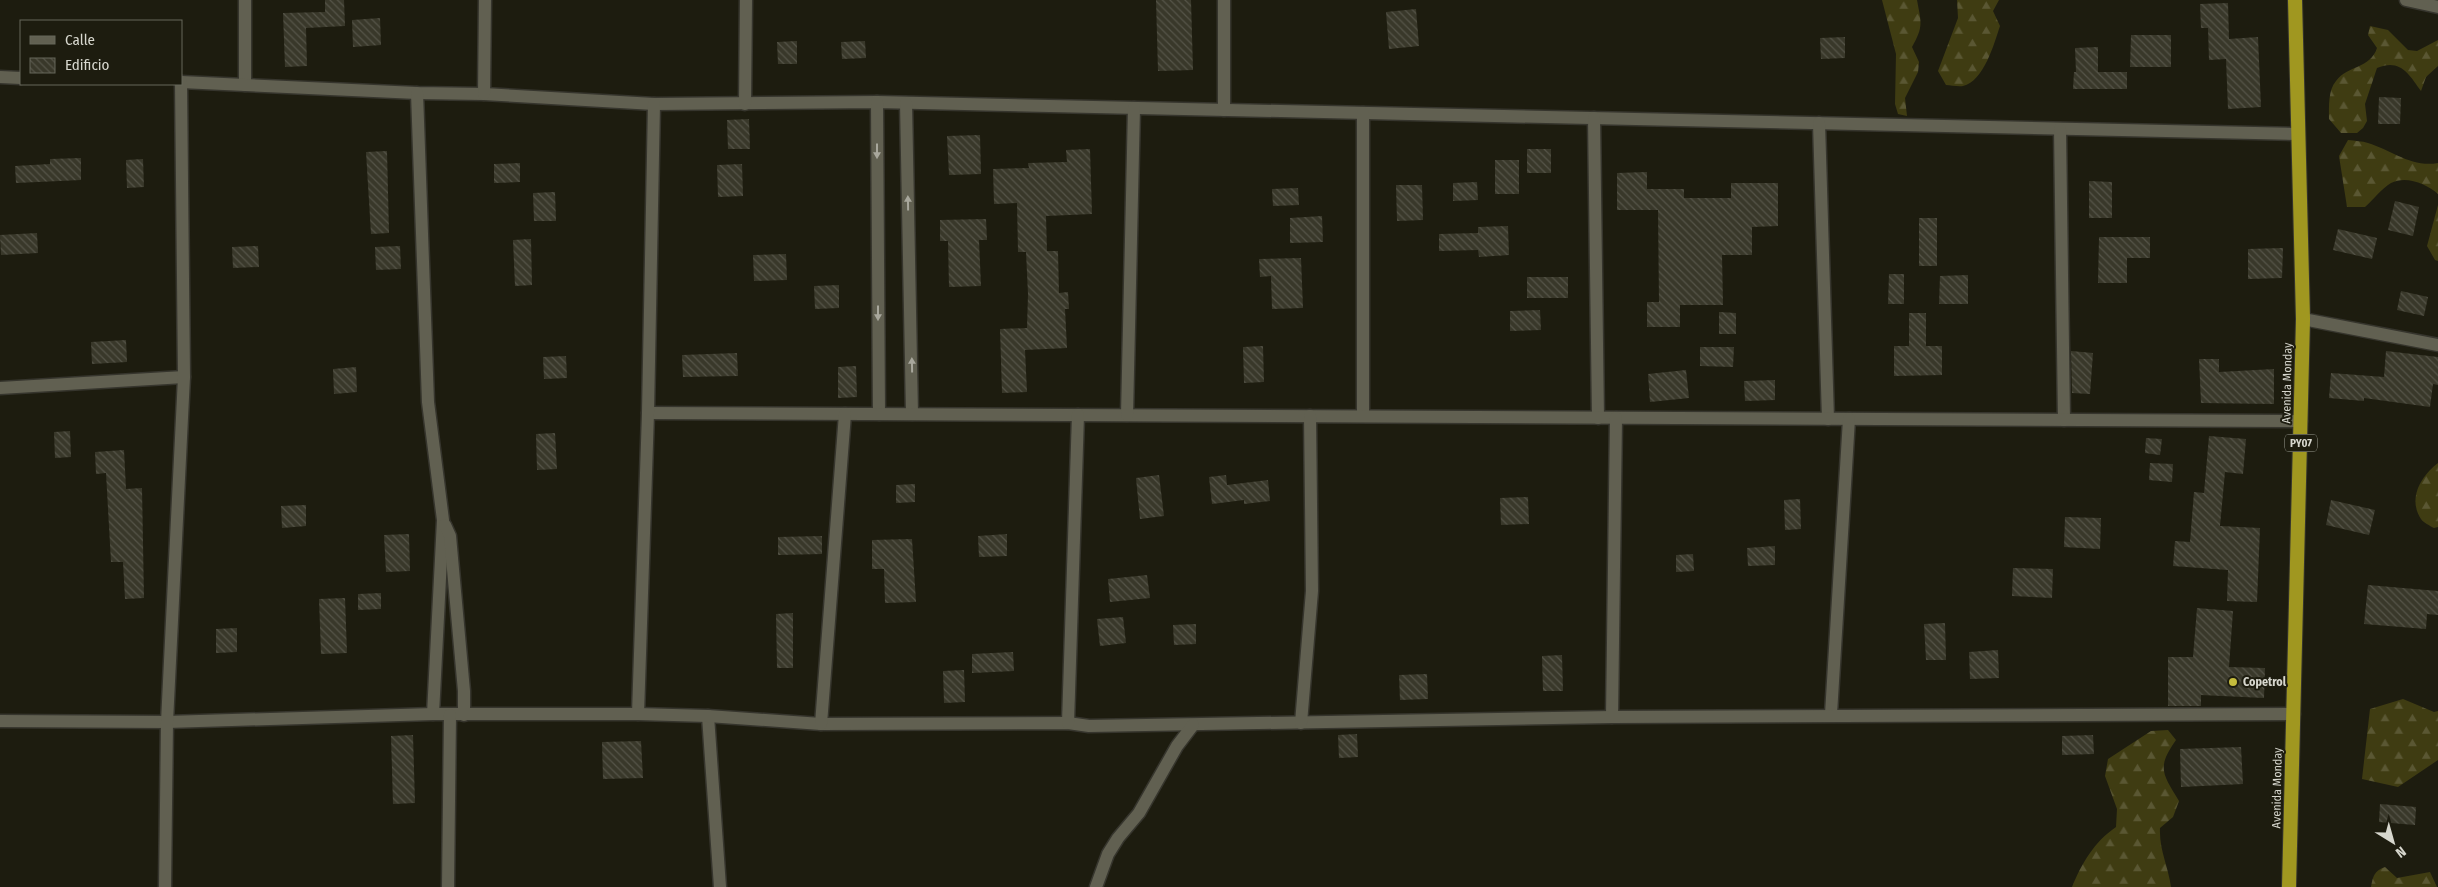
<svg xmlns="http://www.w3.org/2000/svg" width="2438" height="887" font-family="'Fira Sans Condensed',sans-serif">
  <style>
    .forest { fill: url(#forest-firs) }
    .building { fill: url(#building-back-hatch) }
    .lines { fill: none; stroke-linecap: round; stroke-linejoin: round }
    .minor-casing { stroke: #36352d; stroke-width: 15 }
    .trunk-casing { stroke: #36352d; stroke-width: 16 }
    .minor { stroke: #616051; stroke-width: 12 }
    .trunk { stroke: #a09720; stroke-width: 14 }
    .oneway { fill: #a8a79c }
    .poi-dot { fill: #c5bc3d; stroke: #1d1c0f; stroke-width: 2 }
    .labels { text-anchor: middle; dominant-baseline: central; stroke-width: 4; stroke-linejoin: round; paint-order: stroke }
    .shield { fill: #1d1c0f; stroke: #9f9f95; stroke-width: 1 }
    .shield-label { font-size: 11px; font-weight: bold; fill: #d7d7ce }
    .street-label { font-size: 12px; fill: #d7d7ce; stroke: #1d1c0f }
    .poi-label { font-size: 12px; font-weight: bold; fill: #d7d7ce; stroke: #1d1c0f; text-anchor: start }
  </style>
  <defs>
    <pattern id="forest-firs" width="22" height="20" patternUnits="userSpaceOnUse" patternTransform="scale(1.25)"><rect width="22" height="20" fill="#3f3c12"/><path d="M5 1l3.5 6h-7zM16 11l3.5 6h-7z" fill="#5a5733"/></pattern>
    <pattern id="building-back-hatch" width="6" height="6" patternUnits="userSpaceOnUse" patternTransform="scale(1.25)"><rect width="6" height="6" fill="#39382a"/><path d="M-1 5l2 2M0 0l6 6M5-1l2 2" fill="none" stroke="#555448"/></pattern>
  </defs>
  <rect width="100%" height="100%" fill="#1d1c0f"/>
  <g class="forest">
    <path d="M1882,0H1917C1921,23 1924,26 1912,47L1919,62L1918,72L1905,98L1907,116L1898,114L1895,104L1896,54Z"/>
    <path d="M1957,0H1999L1993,11L2000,26C1994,44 1984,81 1963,86C1958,87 1951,85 1946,85L1938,71L1958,18Z"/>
    <path d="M2370,26L2388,30L2408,50L2417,51L2438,40V66L2426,77L2421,91C2409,74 2400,58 2377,68L2365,104L2367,121L2363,128L2357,133H2341L2329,119C2329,107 2328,90 2336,81C2348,65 2370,69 2377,48L2368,35Z"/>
    <path d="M2348,140C2355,141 2362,141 2368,143C2391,150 2412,168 2438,163V194C2427,184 2406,175 2391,183C2382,188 2373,200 2365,207H2347L2339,156Z"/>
    <polygon points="2438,205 2438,261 2435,260 2427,246"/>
    <path d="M2438,463V527L2434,528C2430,526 2423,522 2421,519C2407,498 2422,475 2438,463Z"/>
    <polygon points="2403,699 2434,712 2438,711 2438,760 2398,787 2362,779 2370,709"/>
    <path d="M2168,730L2176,740C2156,768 2163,774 2179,801L2173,817L2160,828C2159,850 2168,865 2171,887H2072C2082,863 2094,842 2116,827L2117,809L2105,776L2108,759L2151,731Z"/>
    <path d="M2385,867L2397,878L2430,872L2437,887H2371C2373,876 2374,871 2385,867Z"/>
  </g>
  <g class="building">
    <polygon points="325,0 344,0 345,26 306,28 307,66 285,67 283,13 325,12"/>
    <polygon points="1156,0 1191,0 1193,70 1158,71"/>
    <polygon points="2228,3 2229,39 2258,37 2261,107 2228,109 2226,59 2209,60 2208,28 2201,28 2200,4"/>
    <polygon points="1416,9 1419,46 1389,49 1386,12"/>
    <polygon points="380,18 381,45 353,47 352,20"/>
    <polygon points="2131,35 2171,35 2171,67 2130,67"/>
    <polygon points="1845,37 1845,58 1821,59 1820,38"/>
    <polygon points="797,41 797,64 778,64 777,42"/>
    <polygon points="865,41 866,58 842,59 841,42"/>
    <polygon points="2098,47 2098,72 2127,72 2127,89 2073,89 2074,72 2076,72 2075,48"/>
    <polygon points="2379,97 2401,98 2400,124 2378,124"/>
    <polygon points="749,119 750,149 728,149 727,120"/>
    <polygon points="980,135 981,174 949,175 947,136"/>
    <polygon points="1090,149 1092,214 1046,216 1047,251 1058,251 1059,293 1068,292 1069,309 1065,309 1067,348 1025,350 1027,392 1002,393 1000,329 1027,328 1028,294 1026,252 1018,252 1017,203 994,204 993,169 1029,168 1028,163 1067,162 1066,150"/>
    <rect x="1527" y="149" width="24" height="24"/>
    <polygon points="387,151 389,233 371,234 366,152"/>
    <polygon points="81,158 81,180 16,183 15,166 50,164 50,159"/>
    <polygon points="143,159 144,187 127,188 126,160"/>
    <rect x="1495" y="160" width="24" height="34"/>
    <polygon points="520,163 520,182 494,183 494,164"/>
    <polygon points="742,164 743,196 718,197 717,165"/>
    <polygon points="1647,172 1647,189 1684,189 1684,198 1731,198 1731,183 1778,183 1778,226 1752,227 1752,255 1722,255 1723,305 1680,305 1680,327 1647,327 1647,302 1659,302 1658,210 1617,210 1617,173"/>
    <polygon points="2089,181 2112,182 2112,218 2089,218"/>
    <polygon points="1477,182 1478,200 1453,201 1453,183"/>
    <polygon points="1396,185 1422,185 1423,220 1397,221"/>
    <polygon points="1298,188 1299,205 1273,206 1272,189"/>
    <polygon points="555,192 556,221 534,221 533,193"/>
    <polygon points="2395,201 2419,207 2413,236 2388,230"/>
    <polygon points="1322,216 1323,242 1290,243 1290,218"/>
    <rect x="1919" y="218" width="18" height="48"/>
    <polygon points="986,219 987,240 979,240 981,286 949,287 948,241 940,241 940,220"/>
    <polygon points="1508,226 1509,255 1479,257 1478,250 1439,251 1439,234 1478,233 1478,227"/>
    <polygon points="2338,229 2377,238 2372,259 2333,250"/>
    <polygon points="37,233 38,253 1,255 0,235"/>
    <polygon points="2099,237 2150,237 2150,258 2127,258 2127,283 2098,283"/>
    <polygon points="531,239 532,285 515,286 513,240"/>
    <polygon points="258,246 259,267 233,268 232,247"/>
    <polygon points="400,246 401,269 376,270 375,247"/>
    <polygon points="2283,248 2282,278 2248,279 2248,249"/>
    <polygon points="786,254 787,280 754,281 753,255"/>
    <polygon points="1301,258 1303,308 1272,309 1271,276 1260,277 1259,259"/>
    <polygon points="1889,274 1904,274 1904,304 1888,304"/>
    <polygon points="1968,275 1968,304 1939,304 1940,276"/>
    <rect x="1527" y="277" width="41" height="21"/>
    <polygon points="839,285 839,308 815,309 814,286"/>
    <polygon points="2401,291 2428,297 2424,316 2397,310"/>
    <polygon points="1540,310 1541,330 1510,331 1510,311"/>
    <polygon points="1719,312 1736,313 1736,334 1719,334"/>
    <polygon points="1909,313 1926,313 1926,346 1942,346 1942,375 1894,376 1894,346 1909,346"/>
    <polygon points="126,340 127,362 92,364 91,342"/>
    <polygon points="1263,346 1264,382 1244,383 1243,347"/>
    <polygon points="1700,347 1734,347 1733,367 1700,366"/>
    <polygon points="2071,351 2093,353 2090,394 2072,393"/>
    <polygon points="2386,351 2438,357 2438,385 2433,384 2430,407 2364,398 2364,401 2329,398 2331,373 2384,377"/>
    <polygon points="737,353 738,376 683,377 682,355"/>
    <polygon points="566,356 567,378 544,379 543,357"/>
    <polygon points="2199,359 2219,359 2219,372 2274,369 2274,404 2201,403"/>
    <polygon points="856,366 857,397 838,398 838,367"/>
    <polygon points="356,367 357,392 334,394 333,369"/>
    <polygon points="1686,370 1689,398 1650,402 1648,374"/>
    <polygon points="1775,380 1775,400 1745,401 1744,381"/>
    <polygon points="70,431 71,457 55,458 54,432"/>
    <polygon points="555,433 557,469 537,470 536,434"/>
    <polygon points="2209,436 2246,439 2243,474 2225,472 2220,526 2260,528 2257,602 2227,601 2228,570 2173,566 2175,541 2190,542 2194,492 2204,493"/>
    <polygon points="2146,438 2162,439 2160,455 2145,453"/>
    <polygon points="124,450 126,489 142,488 144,598 125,599 123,562 111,562 106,473 96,474 95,452"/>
    <polygon points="2150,463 2173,464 2172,482 2149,480"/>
    <polygon points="1159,475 1164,516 1140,519 1136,478"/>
    <polygon points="1226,475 1227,485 1268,480 1270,501 1244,504 1244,500 1212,504 1209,477"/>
    <polygon points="915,484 915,502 896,503 896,485"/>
    <polygon points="1528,497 1529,524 1501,525 1500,498"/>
    <polygon points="1800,499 1801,529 1785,530 1784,500"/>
    <polygon points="2331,500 2375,510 2369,535 2326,525"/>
    <polygon points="306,505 306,526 282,528 281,506"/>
    <polygon points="2065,517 2101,518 2100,549 2064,547"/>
    <polygon points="409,534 410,571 386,572 384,535"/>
    <polygon points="1007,534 1007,556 979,557 978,536"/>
    <polygon points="822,536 822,554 778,555 778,537"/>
    <polygon points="912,539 916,602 885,603 884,569 872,569 872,540"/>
    <polygon points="1775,546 1775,565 1748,566 1747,548"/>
    <polygon points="1693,554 1694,571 1676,572 1676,555"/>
    <polygon points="2013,568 2053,569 2052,598 2012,596"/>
    <polygon points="1147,575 1150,598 1110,602 1108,579"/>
    <polygon points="2368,585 2438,591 2438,615 2427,614 2426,629 2364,624"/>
    <polygon points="381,593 381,609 358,610 358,594"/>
    <polygon points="345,598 347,653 321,654 319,599"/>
    <polygon points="2197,608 2233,611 2229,667 2265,668 2264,698 2201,695 2201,706 2168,706 2168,657 2193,657"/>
    <polygon points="793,613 793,668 777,668 776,614"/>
    <polygon points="1123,617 1126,643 1100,646 1097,619"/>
    <polygon points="1945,623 1946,660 1926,660 1924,624"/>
    <polygon points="1196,624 1196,644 1174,645 1173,625"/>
    <polygon points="237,628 237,652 216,653 216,629"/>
    <polygon points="1998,650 1999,678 1970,679 1969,652"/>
    <polygon points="1013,652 1014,671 972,673 972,654"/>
    <polygon points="1562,655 1563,691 1543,691 1542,656"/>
    <polygon points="964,670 965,702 944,703 943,671"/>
    <polygon points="1427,674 1428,699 1400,700 1399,675"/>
    <polygon points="1357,734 1358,757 1339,758 1338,735"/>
    <polygon points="413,735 415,803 393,804 391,736"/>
    <polygon points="2093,735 2094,754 2062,755 2062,736"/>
    <polygon points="641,741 643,778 603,779 602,742"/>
    <polygon points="2241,747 2243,784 2181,787 2180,749"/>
    <polygon points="2380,804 2416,807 2415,825 2379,822"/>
  </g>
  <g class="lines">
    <g class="minor-casing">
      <g id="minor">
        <polyline points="245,0 245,85"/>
        <polyline points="2406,0 2438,7"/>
        <polyline points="0,77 21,78"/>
        <polyline points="181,82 417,93 484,94 654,104 877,102 2297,134"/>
        <polyline points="417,93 428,402 443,520 433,714"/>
        <polyline points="484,94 485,0"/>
        <polyline points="877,102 879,414"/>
        <polyline points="906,103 912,414"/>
        <polyline points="745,104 746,0"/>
        <polyline points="1224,110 1224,0"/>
        <polyline points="1363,113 1363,416"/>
        <polyline points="1594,118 1598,418"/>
        <polyline points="1819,123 1828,419"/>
        <polyline points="2060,129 2064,420"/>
        <polyline points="2303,319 2438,345"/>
        <polyline points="0,388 184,377"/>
        <polyline points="648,413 2301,421"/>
        <polyline points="1127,415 1134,108"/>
        <polyline points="445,525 450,536 464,691 464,715"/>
        <polyline points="638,714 648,413 654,104"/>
        <polyline points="1831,714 1849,419"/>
        <polyline points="708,716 720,887"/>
        <polyline points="1612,717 1616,418"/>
        <polyline points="0,721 167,722 433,714 638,714 708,716 821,724 1068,723 1089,726 1612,717 2294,714"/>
        <polyline points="1068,723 1078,415"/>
        <polyline points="1301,723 1312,591 1310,416"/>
        <polyline points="821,724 845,414"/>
        <polyline points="165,887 167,722 184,377 181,82"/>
        <polyline points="448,887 450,715"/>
        <polyline points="1096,887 1108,854 1118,838 1139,813 1177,746 1193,725"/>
      </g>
    </g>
    <g class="trunk-casing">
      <polyline id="trunk" points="2289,887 2303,319 2295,0"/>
    </g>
    <use href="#minor" class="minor"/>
    <use href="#trunk" class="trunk"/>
  </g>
  <defs><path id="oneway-solid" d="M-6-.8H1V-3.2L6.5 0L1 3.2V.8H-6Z" transform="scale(1.25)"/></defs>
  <g class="oneway">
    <use href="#oneway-solid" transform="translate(877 151) rotate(90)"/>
    <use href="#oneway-solid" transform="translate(908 203) rotate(-91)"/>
    <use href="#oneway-solid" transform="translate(878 313) rotate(90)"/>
    <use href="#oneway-solid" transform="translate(912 365) rotate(-91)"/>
  </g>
  <circle class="poi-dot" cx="2233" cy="682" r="5"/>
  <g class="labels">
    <rect class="shield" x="2285" y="434.5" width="32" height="17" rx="4"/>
    <g class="shield-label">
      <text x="2301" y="443">PY07</text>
    </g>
    <g class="street-label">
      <text transform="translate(2287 383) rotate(-89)">Avenida Monday</text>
      <text transform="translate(2277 788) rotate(-89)">Avenida Monday</text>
    </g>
    <g class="poi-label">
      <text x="2243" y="682">Copetrol</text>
    </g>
  </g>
  <rect x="20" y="20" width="162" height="65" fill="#1d1c0f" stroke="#67675b"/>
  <rect x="30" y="36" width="25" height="8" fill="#616051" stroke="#67675b"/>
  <text x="65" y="45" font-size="15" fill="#d7d7ce">Calle</text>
  <rect x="30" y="58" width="25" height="15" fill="url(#building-back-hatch)" stroke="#67675b"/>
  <text x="65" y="70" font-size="15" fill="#d7d7ce">Edificio</text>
  <g transform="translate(2393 842) rotate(143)" stroke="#1d1c0f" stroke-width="4" paint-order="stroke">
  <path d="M0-4L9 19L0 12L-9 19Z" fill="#d7d7ce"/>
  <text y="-8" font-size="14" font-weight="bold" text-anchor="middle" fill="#d7d7ce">N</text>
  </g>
</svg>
